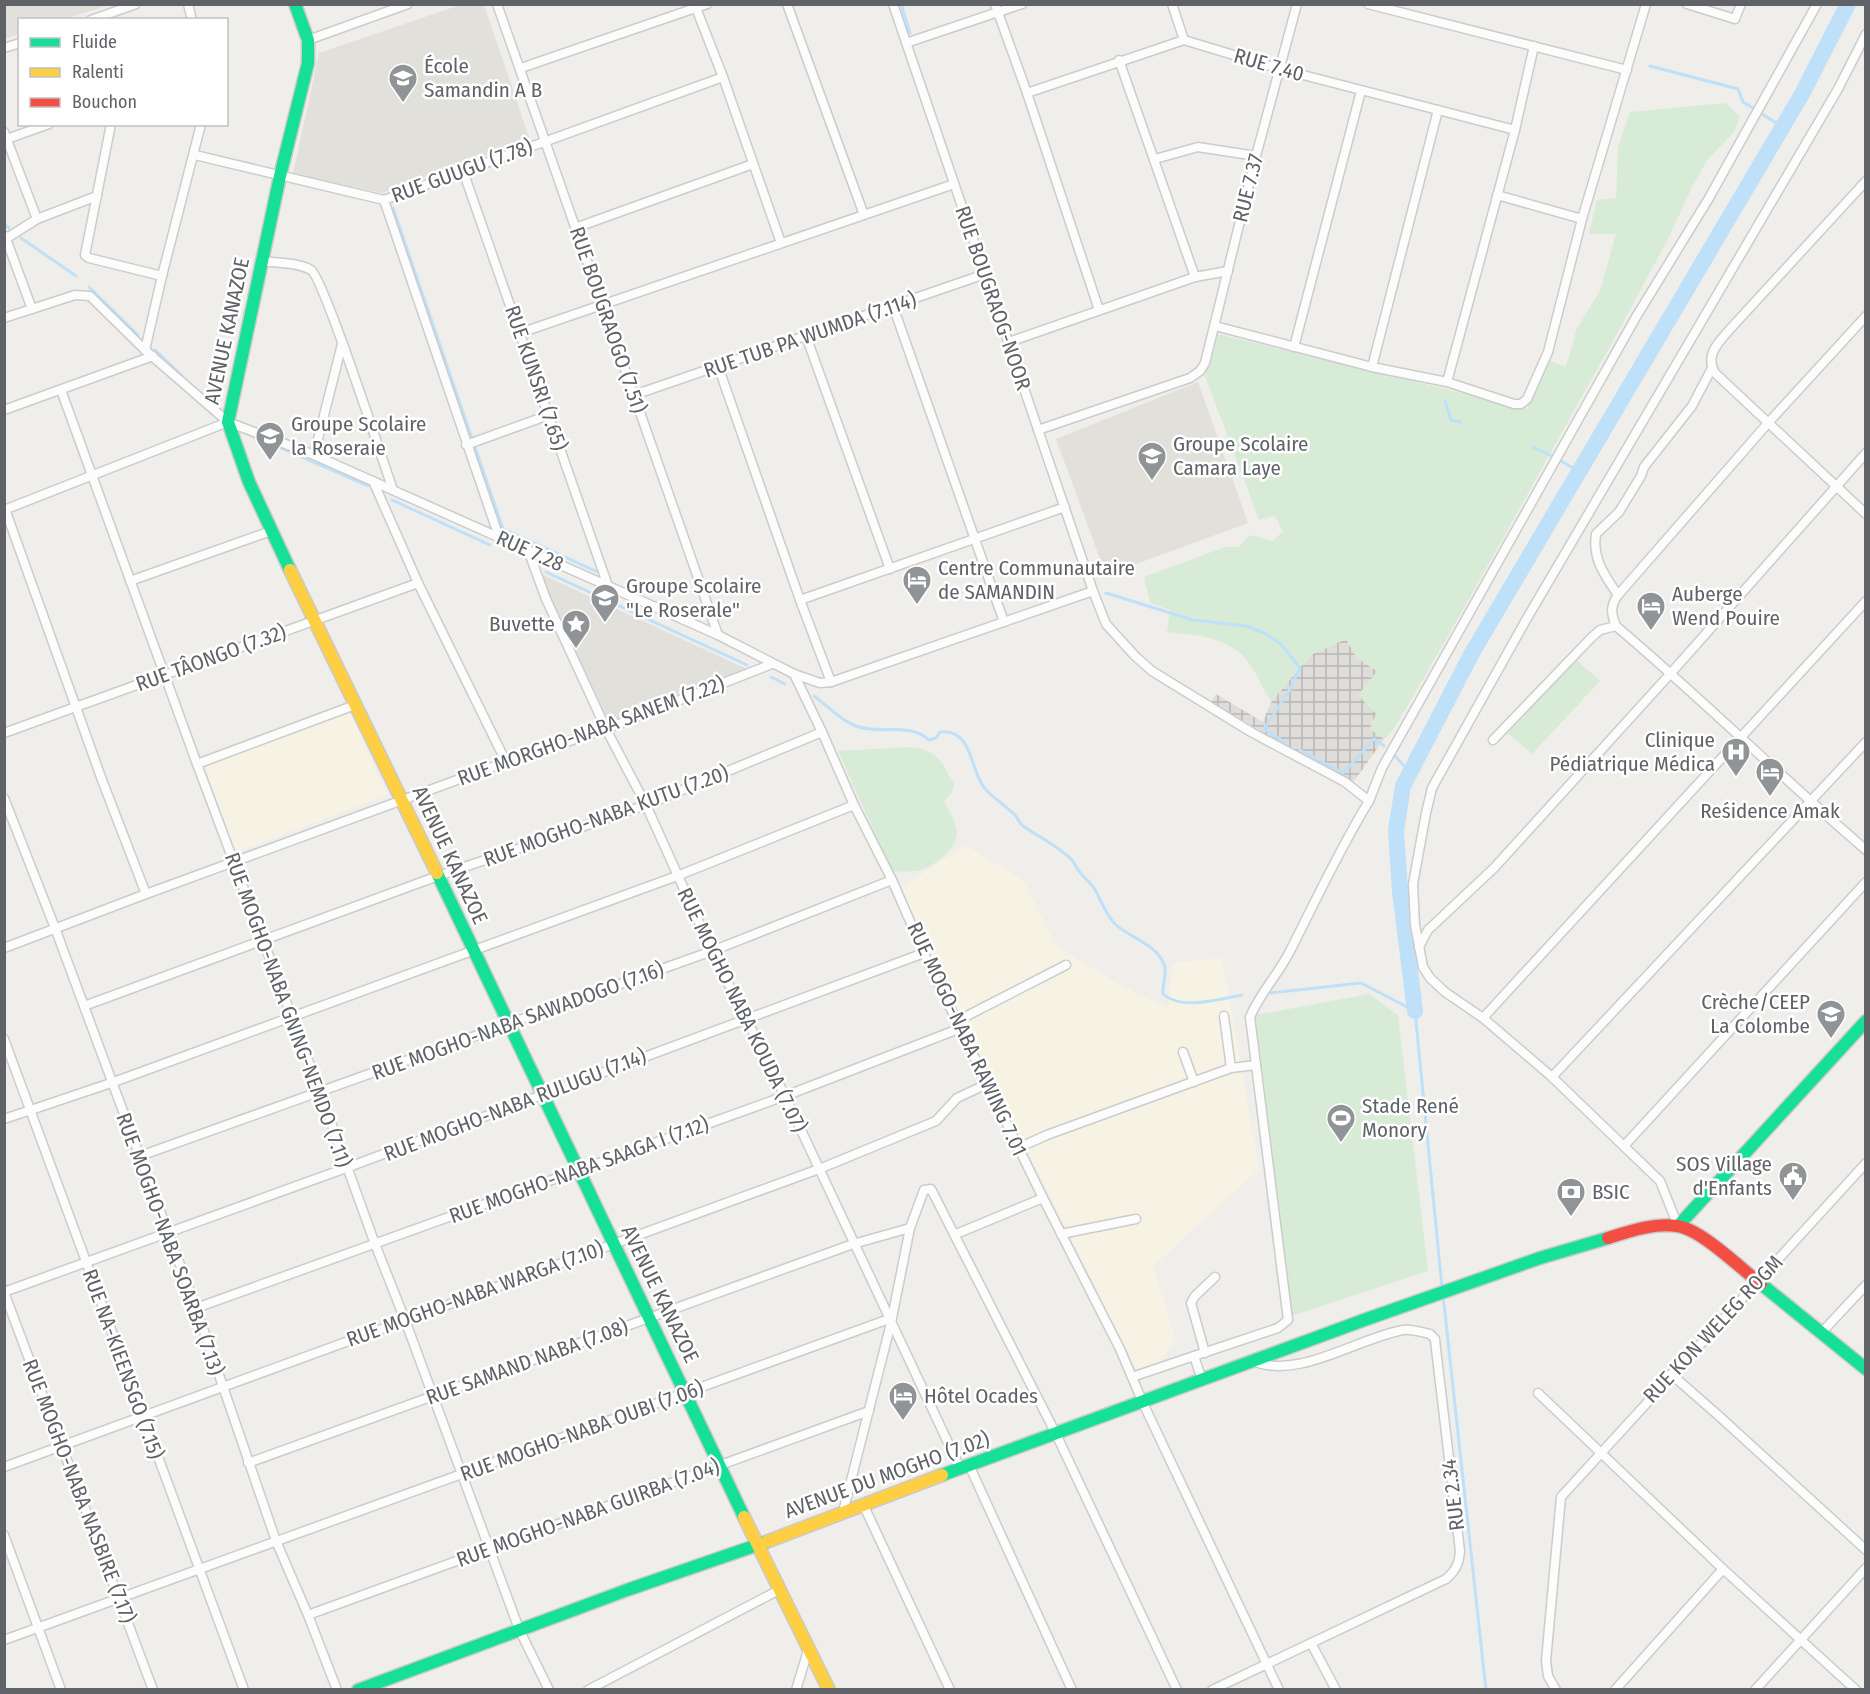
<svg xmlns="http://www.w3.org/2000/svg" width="1870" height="1694" font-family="'Fira Sans Condensed',sans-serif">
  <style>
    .commercial { fill: #f7f3e4 }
    .industrial { fill: url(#industrial-grid) }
    .education { fill: #e2e0da }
    .green { fill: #d8ebd6 }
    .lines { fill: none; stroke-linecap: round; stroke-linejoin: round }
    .stream { stroke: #bfe0f9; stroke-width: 3 }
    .river { stroke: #bfe0f9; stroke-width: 16 }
    .street-casing { stroke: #cbcccc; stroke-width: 11 }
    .fast-casing { stroke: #cacacb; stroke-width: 15 }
    .slow-casing { stroke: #cacacb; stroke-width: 15 }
    .jam-casing { stroke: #cacacb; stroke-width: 15 }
    .street { stroke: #fdfcfc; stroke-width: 8 }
    .fast { stroke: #16e098; stroke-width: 12 }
    .slow { stroke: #ffcf43; stroke-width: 12 }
    .jam { stroke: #f24e42; stroke-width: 12 }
    .labels { text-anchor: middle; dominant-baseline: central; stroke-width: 5; stroke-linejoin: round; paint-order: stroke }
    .street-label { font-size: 21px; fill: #5f6368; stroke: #fff }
    .poi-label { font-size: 21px; fill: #5f6368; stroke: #fff; text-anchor: start }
  </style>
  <defs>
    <pattern id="industrial-grid" width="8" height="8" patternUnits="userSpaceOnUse" patternTransform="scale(1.5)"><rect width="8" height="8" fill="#dfddda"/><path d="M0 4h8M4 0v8" fill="none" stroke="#b8b7b5"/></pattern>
  </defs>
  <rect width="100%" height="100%" fill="#efeeea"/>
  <g class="commercial">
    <polygon points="349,711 387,795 234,853 199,765"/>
    <polygon points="966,845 1024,881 1056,945 1111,980 1168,1008 1173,963 1222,958 1259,1169 1153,1266 1176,1341 1143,1382 897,890"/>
  </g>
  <polygon class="industrial" points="1346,639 1357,658 1377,671 1376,714 1370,729 1384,739 1352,784 1211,702 1216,694 1263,722 1271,702 1311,655"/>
  <g class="education">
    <polygon points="4,5 5,4 110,5 64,19 20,20 19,34 5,39"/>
    <polygon points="460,5 484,5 530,140 382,193 293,174 319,53"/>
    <polygon points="1198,382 1248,523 1106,575 1056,439"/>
    <polygon points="543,575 747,669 609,722 541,578"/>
  </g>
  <g class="green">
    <path d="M1725,103L1740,116L1734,132L1708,159L1693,185L1667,241L1614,339L1460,615L1394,729L1384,739L1370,729L1376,714L1358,695L1377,671L1357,658L1346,639L1311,655L1271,702C1263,688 1255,670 1245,658C1224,636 1195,635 1167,632L1170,610L1150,603L1144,577L1225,547H1239L1250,535L1273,541L1283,531L1275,516L1259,520L1205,376L1218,334L1527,409L1548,360L1566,367L1577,328L1600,291L1616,234H1589L1597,200L1616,198L1618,147L1630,112Z"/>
    <polygon points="1573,657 1600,681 1532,754 1504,730"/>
    <path d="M909,747C939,750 940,760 954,784L952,792L944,802C949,811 957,823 957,833C957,849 931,869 917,871C909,872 900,871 892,872L838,751Z"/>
    <polygon points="1369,994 1398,1015 1428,1271 1291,1316 1251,1016"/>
  </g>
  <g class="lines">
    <g class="stream">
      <polyline points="901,4 910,33"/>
      <polyline points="1650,66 1738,89 1743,102 1753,108"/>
      <polyline points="1762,114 1783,127"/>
      <polyline points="393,208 503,529 600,573"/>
      <polyline points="4,224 9,228"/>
      <polyline points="21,238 76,276"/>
      <polyline points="89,287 138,335"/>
      <polyline points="155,350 182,376"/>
      <polyline points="1445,401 1451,420 1460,422"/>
      <polyline points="249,434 368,486"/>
      <polyline points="1533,447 1552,456"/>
      <polyline points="1561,461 1580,472"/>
      <polyline points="392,500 490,545"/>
      <polyline points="546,572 747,665"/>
      <polyline points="1106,593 1193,620 1246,626 1264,633 1281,644 1300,668 1289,691 1264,729 1286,743"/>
      <polyline points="771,677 785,684"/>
      <path d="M814,696C827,705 841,721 856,726C878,735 910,722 929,740L936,738L940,732C975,729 969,773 987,791C996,800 1006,806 1015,815C1018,819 1020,823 1023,826C1039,837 1058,846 1072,860C1075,863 1076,868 1079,871C1084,878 1090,882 1094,888C1101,900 1106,915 1115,924C1130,938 1155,943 1164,964C1168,972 1162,984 1163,994C1182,1011 1219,999 1242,995"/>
      <polyline points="1300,750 1343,773 1374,739 1384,746"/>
      <polyline points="1395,756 1410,772"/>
      <polyline points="1270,993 1361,983 1415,1011 1442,1288"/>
      <polyline points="1443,1295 1486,1690"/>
    </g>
    <polyline class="river" points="1415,1011 1400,892 1396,830 1403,786 1472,653 1802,94 1848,4"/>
    <g class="street-casing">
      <g id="street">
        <polyline points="188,4 192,20"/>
        <polyline points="497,4 718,635"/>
        <polyline points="787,4 864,215"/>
        <path d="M893,4L1093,591L1106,624L1135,656L1152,671L1251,732L1345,782L1369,801C1339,850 1315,902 1289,953C1277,976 1260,993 1250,1017L1288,1320L1278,1328L1194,1356L1202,1380"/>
        <polyline points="995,4 1027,93 1099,310"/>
        <polyline points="1172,4 1184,40"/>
        <polyline points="1368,4 1627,70"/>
        <polyline points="1687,4 1735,19 1741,4"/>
        <polyline points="696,8 723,77 781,243"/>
        <polyline points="91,20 136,4"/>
        <polyline points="308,40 408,4"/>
        <polyline points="906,43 1022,4"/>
        <polyline points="4,48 20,43"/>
        <polyline points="1119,60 1195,277"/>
        <polyline points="521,68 707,4"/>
        <polyline points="1027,93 1184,40 1280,69 1515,130"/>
        <polyline points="111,124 85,255 89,258 162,276"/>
        <polyline points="4,132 37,219"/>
        <polyline points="7,139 49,124"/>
        <polyline points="195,155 384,200 723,77"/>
        <polyline points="1155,159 1198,147 1256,156"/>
        <polyline points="463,171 608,586"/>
        <path d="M1866,181L1732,327C1720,341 1704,354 1715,373L1866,514"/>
        <polyline points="1497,195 1582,219"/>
        <polyline points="384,200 499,537"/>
        <polyline points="575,228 753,164"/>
        <polyline points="5,236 32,309"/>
        <polyline points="7,238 37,219 97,196"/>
        <path d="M261,261C275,263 298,262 311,270C324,279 383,462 393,490"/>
        <polyline points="893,306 1004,622"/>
        <polyline points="4,318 75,295 90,296 145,350 228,422 314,455 608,586 718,635 794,674 820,683 831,682 1093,591"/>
        <polyline points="1215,326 1372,367 1447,382 1514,404 1521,404 1527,399 1548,352 1582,219 1646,4"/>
        <polyline points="520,333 954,184"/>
        <polyline points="806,336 890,569"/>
        <polyline points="1009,342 1195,277 1228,271"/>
        <polyline points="1294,347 1361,91"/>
        <polyline points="145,350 162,276 201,124"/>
        <polyline points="718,366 800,600 831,682"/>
        <polyline points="1372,367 1438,110"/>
        <polyline points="1447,382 1515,130 1534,46"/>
        <polyline points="61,390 197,764 320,1092 375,1244 405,1320 519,1629 549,1690"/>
        <polyline points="634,395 985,274"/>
        <polyline points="4,410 153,356"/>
        <polyline points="1038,430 1190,378 1200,371 1205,363 1256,156 1297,4"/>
        <polyline points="466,445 549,415"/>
        <polyline points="314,455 342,344"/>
        <polyline points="373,481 418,583 506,762"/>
        <polyline points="5,509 102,780 146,894"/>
        <polyline points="4,510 228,422"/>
        <polyline points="528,550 546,599 606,729 646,805 712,951 785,1096 960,1468"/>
        <polyline points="130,581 271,531"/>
        <path d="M1618,595C1605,576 1592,559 1596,534L1619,512L1641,476L1644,467L1692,406L1712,368"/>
        <polyline points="800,600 1065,507"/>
        <path d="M1616,626C1701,698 1781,777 1866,850"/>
        <polyline points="794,674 822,732 854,805 892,880 926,958 1043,1198 1120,1349 1143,1403 1279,1690"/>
        <polyline points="4,733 418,583"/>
        <path d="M1493,740L1591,638L1600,630L1616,626C1611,614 1610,606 1618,595L1768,423L1866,316"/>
        <polyline points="197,764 355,705"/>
        <polyline points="4,798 55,928 196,1308 276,1541 308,1615 337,1690"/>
        <polyline points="1369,801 1382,768 1636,317 1709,198 1817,4"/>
        <polyline points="1419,947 1428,930 1494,868 1671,673 1866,453"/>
        <polyline points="4,948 146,894 506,762 606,729 772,664"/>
        <polyline points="84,1006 438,876 646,805 822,732"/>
        <polyline points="1224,1016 1231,1068"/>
        <polyline points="1483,1018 1866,601"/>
        <polyline points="957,1021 1066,965"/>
        <polyline points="4,1039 244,1690"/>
        <polyline points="1183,1052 1194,1082"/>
        <polyline points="1552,1077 1866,742"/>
        <polyline points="4,1119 111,1083 677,876 854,805"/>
        <polyline points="1624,1146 1866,882"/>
        <polyline points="1018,1148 1047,1135 1231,1068 1256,1065"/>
        <polyline points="140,1156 712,951 892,880"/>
        <polyline points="1678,1226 1660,1181 1552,1077 1483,1018 1445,992 1430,978 1423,967 1415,925 1413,884 1426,813 1432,788 1526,620 1838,89 1866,34"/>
        <polyline points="956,1234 1043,1198"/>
        <polyline points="1061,1234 1136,1219"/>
        <polyline points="196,1308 785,1096 961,1028"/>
        <polyline points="1822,1332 1866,1285"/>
        <polyline points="1205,1353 1191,1303 1195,1296 1215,1277"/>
        <polyline points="1671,1374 1719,1416 1866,1550"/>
        <polyline points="1132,1377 1194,1356"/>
        <polyline points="1538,1393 1723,1569 1856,1690"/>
        <polyline points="248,1463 853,1244 910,1228"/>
        <polyline points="969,1465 1072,1690"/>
        <polyline points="4,1467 819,1169 936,1121 957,1098 987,1084"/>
        <polyline points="863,1504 950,1690"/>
        <polyline points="843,1512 891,1323 910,1228 924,1190 931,1189 1056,1434 1177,1690"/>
        <polyline points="4,1535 61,1690"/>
        <polyline points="308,1615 869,1411"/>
        <polyline points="4,1640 889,1319"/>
        <polyline points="1311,1643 1336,1690"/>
        <polyline points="153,1690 4,1292 346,1168 924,953"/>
        <polyline points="588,1690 779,1590"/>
        <polyline points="796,1690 809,1647"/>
        <path d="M1212,1690L1446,1579C1456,1570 1459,1564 1460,1551L1436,1349L1435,1339L1430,1334C1422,1332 1411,1329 1403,1330C1355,1339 1299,1380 1252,1361"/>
        <polyline points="1556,1690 1548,1676 1546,1661 1561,1497 1866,1163"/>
        <polyline points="1615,1690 1723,1569"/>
        <polyline points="1755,1690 1866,1568"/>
      </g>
    </g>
    <g class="fast-casing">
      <g id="fast">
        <polyline points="290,570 249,482 228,422 280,176 308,63 308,40 295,4"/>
        <polyline points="437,873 744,1517"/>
        <polyline points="1678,1226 1866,1021"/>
        <polyline points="1761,1284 1866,1369"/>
        <polyline points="942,1475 1364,1320 1540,1258 1608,1238"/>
        <polyline points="358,1690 627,1590 766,1542"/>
      </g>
    </g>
    <g class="slow-casing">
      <g id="slow">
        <polyline points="290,570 437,873"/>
        <polyline points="744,1517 829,1690"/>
        <polyline points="766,1542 942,1475"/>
      </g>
    </g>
    <g class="jam-casing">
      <path id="jam" d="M1608,1238C1630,1231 1653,1223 1677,1226C1701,1229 1740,1268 1761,1284"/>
    </g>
    <use href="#street" class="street"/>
    <use href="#fast" class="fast"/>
    <use href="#slow" class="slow"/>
    <use href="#jam" class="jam"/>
  </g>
  <defs>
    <g id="school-pin" transform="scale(1.5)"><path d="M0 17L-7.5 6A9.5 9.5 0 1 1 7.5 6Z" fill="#919496" stroke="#fff"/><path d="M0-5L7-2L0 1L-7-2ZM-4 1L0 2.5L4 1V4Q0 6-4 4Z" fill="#fff"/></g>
    <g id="hotel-pin" transform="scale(1.5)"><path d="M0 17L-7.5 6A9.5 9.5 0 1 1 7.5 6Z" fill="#919496" stroke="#fff"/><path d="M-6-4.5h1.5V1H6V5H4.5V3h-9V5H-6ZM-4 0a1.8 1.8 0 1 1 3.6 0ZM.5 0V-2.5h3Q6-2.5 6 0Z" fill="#fff"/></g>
    <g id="sight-pin" transform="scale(1.5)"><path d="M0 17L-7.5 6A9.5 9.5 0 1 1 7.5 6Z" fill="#919496" stroke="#fff"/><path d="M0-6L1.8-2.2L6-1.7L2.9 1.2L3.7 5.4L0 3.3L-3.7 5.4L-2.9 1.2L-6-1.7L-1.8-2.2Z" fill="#fff"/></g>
    <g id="hospital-pin" transform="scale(1.5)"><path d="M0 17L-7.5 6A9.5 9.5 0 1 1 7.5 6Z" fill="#919496" stroke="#fff"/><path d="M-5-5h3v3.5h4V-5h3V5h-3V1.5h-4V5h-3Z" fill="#fff"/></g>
    <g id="stadium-pin" transform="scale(1.5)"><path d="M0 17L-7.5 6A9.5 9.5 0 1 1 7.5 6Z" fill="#919496" stroke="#fff"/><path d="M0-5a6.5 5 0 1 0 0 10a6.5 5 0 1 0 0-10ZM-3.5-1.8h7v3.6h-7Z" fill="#fff"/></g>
    <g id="civic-pin" transform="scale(1.5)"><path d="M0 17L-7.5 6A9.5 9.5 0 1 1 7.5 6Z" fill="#919496" stroke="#fff"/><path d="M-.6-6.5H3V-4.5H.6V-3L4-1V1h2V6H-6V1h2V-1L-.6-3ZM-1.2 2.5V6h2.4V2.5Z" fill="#fff"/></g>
    <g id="bank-pin" transform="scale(1.5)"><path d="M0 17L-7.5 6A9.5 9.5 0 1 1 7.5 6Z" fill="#919496" stroke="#fff"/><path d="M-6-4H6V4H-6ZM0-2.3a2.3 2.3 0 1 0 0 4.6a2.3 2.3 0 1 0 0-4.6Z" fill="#fff"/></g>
  </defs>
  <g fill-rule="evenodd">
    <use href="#school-pin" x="403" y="78"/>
    <use href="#school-pin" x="270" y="436"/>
    <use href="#school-pin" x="1152" y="456"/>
    <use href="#hotel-pin" x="917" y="580"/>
    <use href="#school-pin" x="605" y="598"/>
    <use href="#hotel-pin" x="1651" y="606"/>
    <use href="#sight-pin" x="576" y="624"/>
    <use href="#hospital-pin" x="1736" y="752"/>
    <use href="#hotel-pin" x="1770" y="772"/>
    <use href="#school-pin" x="1831" y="1014"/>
    <use href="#stadium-pin" x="1341" y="1118"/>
    <use href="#civic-pin" x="1793" y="1176"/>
    <use href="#bank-pin" x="1571" y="1192"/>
    <use href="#hotel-pin" x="903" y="1396"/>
  </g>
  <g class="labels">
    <g class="street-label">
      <text transform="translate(1269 65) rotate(16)">RUE 7.40</text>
      <text transform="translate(462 171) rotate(-20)">RUE GUUGU (7.78)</text>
      <text transform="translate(1248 188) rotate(-76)">RUE 7.37</text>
      <text transform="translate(993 298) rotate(71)">RUE BOUGRAOG-NOOR</text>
      <text transform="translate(608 320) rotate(71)">RUE BOUGRAOGO (7.51)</text>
      <text transform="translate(227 331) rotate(-78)">AVENUE KANAZOE</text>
      <text transform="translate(810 335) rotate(-19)">RUE TUB PA WUMDA (7.114)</text>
      <text transform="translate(536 378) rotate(71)">RUE KUNSRI (7.65)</text>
      <text transform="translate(530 551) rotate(24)">RUE 7.28</text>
      <text transform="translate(211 658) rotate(-20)">RUE TÂONGO (7.32)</text>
      <text transform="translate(591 731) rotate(-20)">RUE MORGHO-NABA SANEM (7.22)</text>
      <text transform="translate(606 816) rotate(-20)">RUE MOGHO-NABA KUTU (7.20)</text>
      <text transform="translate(450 855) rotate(65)">AVENUE KANAZOE</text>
      <text transform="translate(288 1010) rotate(70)">RUE MOGHO-NABA GNING-NEMDO (7.11)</text>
      <text transform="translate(742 1010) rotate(64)">RUE MOGHO NABA KOUDA (7.07)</text>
      <text transform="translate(518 1021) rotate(-20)">RUE MOGHO-NABA SAWADOGO (7.16)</text>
      <text transform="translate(967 1039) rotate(65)">RUE MOGO-NABA RAWING 7.01</text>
      <text transform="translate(515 1105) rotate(-21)">RUE MOGHO-NABA RULUGU (7.14)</text>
      <text transform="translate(579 1170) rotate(-20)">RUE MOGHO-NABA SAAGA I (7.12)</text>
      <text transform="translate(170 1244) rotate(70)">RUE MOGHO-NABA SOARBA (7.13)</text>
      <text transform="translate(475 1294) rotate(-20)">RUE MOGHO-NABA WARGA (7.10)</text>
      <text transform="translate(660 1294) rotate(64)">AVENUE KANAZOE</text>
      <text transform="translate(1713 1329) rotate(-47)">RUE KON WELEG ROGM</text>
      <text transform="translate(527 1362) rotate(-20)">RUE SAMAND NABA (7.08)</text>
      <text transform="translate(123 1364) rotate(70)">RUE NA-KIEENSGO (7.15)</text>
      <text transform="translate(582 1431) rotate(-20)">RUE MOGHO-NABA OUBI (7.06)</text>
      <text transform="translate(887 1475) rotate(-20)">AVENUE DU MOGHO (7.02)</text>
      <text transform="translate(79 1491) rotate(69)">RUE MOGHO-NABA NASBIRE (7.17)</text>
      <text transform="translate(1453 1495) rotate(-97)">RUE 2.34</text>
      <text transform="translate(588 1513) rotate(-20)">RUE MOGHO-NABA GUIRBA (7.04)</text>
    </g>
    <g class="poi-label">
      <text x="424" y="66">École<tspan x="424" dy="24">Samandin A B</tspan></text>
      <text x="291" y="424">Groupe Scolaire<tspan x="291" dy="24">la Roseraie</tspan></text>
      <text x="1173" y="444">Groupe Scolaire<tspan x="1173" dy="24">Camara Laye</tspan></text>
      <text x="938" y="568">Centre Communautaire<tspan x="938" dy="24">de SAMANDIN</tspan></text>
      <text x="626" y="586">Groupe Scolaire<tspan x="626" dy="24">"Le Roserale"</tspan></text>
      <text x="1672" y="594">Auberge<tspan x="1672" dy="24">Wend Pouire</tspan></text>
      <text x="555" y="624" text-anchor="end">Buvette</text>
      <text x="1715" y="740" text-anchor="end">Clinique<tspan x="1715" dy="24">Pédiatrique Médica</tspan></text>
      <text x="1770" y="811" text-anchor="middle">Reśidence Amak</text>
      <text x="1810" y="1002" text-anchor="end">Crèche/CEEP<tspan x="1810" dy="24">La Colombe</tspan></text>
      <text x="1362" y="1106">Stade René<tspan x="1362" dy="24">Monory</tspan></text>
      <text x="1772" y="1164" text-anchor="end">SOS Village<tspan x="1772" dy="24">d'Enfants</tspan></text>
      <text x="1592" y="1192">BSIC</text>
      <text x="924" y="1396">Hôtel Ocades</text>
    </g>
  </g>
  <rect width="1870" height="1694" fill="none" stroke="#5f6368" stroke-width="12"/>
  <rect x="18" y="18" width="210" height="108" fill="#ffffff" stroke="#bfc1c3" stroke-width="1.5"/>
  <rect x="30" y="38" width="30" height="9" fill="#16e098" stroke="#bfc1c3" stroke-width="1.5"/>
  <text x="72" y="48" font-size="18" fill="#5f6368">Fluide</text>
  <rect x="30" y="68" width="30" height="9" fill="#ffcf43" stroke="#bfc1c3" stroke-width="1.5"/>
  <text x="72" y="78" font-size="18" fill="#5f6368">Ralenti</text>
  <rect x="30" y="98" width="30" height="9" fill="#f24e42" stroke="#bfc1c3" stroke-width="1.5"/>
  <text x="72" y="108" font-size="18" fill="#5f6368">Bouchon</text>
</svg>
